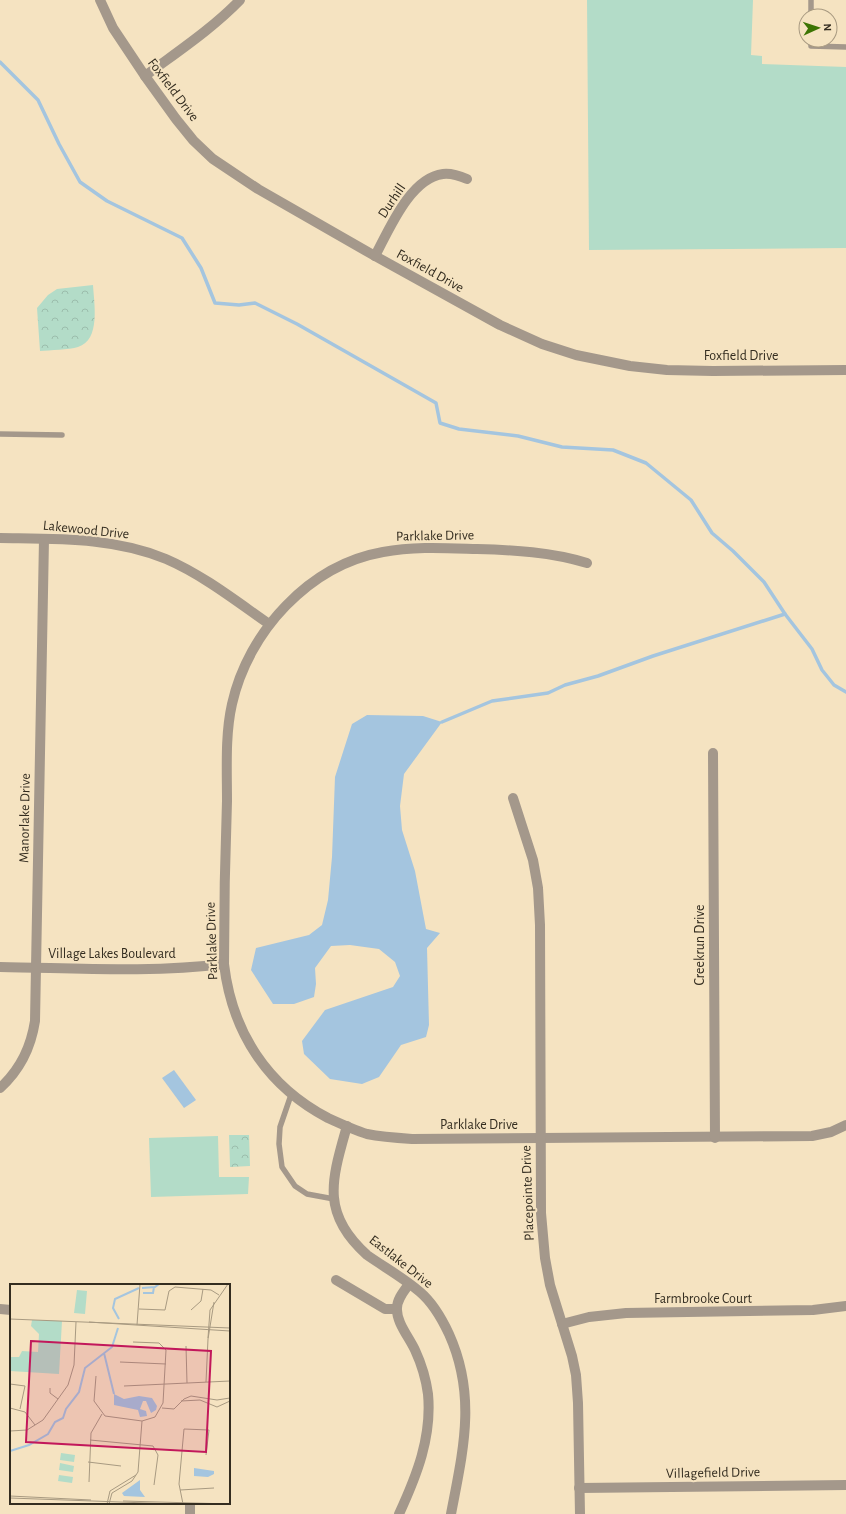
<svg xmlns="http://www.w3.org/2000/svg" width="846" height="1514" font-family="'Alegreya Sans',sans-serif">
  <style>
    .green { fill: #b3dcc8 }
    .park { fill: url(#park-crowns) }
    .water { fill: #a4c5df }
    .lines { fill: none; stroke-linecap: round; stroke-linejoin: round }
    .stream { stroke: #a4c5df; stroke-width: 3.5 }
    .service { stroke: #a4988b; stroke-width: 5.5 }
    .minor { stroke: #a4988b; stroke-width: 10 }
    .labels { text-anchor: middle; dominant-baseline: central; stroke-width: 4; stroke-linejoin: round; paint-order: stroke }
    .street-label { font-size: 14px; fill: #342d20; stroke: #f5e3c1 }
    .inset-river { fill: none; stroke: #a4c5df; stroke-width: 2 }
    .inset-road { fill: none; stroke: #a89a81; stroke-width: 1 }
    .view { fill: #c2185b; fill-opacity: 0.15; stroke: #c2185b; stroke-width: 2 }
    .inset-edge { fill: none; stroke: #342d20; stroke-width: 2 }
  </style>
  <defs>
    <pattern id="park-crowns" width="20" height="18" patternUnits="userSpaceOnUse"><rect width="20" height="18" fill="#b3dcc8"/><path d="M2 6a3 3 0 1 1 6 0M12 15a3 3 0 1 1 6 0" fill="none" stroke="#9bbdac"/></pattern>
  </defs>
  <rect width="100%" height="100%" fill="#f5e3c1"/>
  <g class="green">
    <polygon points="587,0 753,0 751,55 762,56 762,64 846,67 846,248 589,250"/>
    <polygon points="218,1136 219,1177 249,1177 248,1194 151,1197 149,1138"/>
  </g>
  <g class="park">
    <path d="M93,285C94,303 101,340 78,347C69,350 50,350 40,351L37,308L48,295L57,289Z"/>
    <polygon points="229,1135 249,1135 250,1166 230,1167"/>
  </g>
  <g class="water">
    <polygon points="367,715 423,716 442,722 404,774 400,806 402,830 415,871 426,929 440,933 427,948 429,1025 426,1037 401,1045 379,1077 362,1084 330,1079 304,1054 302,1041 325,1010 393,987 400,976 395,962 379,949 350,945 331,946 315,968 316,984 314,997 294,1004 273,1004 251,970 256,948 309,935 322,925 328,900 332,857 335,777 352,724"/>
    <polygon points="174,1070 196,1100 184,1108 162,1078"/>
  </g>
  <g class="lines">
    <g class="stream">
      <polyline points="0,62 38,100 59,144 80,182 107,201 182,238 201,268 215,303 239,305 255,303 297,324 436,403 440,423 459,429 518,436 562,447 613,450 646,463 691,500 712,533 733,551 764,582 785,614 812,649 822,670 834,685 846,692"/>
      <polyline points="442,722 492,701 548,693 565,685 598,676 653,656 785,614"/>
    </g>
    <g class="service">
      <polyline points="811,16 811,0"/>
      <polyline points="811,40 811,46 846,47"/>
      <polyline points="0,434 62,435"/>
      <polyline points="291,1095 280,1127 279,1144 282,1167 295,1186 307,1194 334,1199"/>
    </g>
    <g class="minor">
      <polyline points="100,0 113,28 145,76 176,119 193,140 213,159 258,189 375,256 500,325 542,344 576,355 630,366 667,370 713,371 846,370"/>
      <path d="M145,76C177,52 212,29 240,0"/>
      <path d="M375,256C389,230 410,178 443,174C452,173 460,176 467,179"/>
      <path d="M0,538C56,539 113,537 166,559C203,575 236,601 269,624"/>
      <path d="M587,563C551,552 514,550 477,549C446,548 414,546 383,552C309,565 248,632 232,704C225,735 227,769 227,801C225,855 224,910 224,964C232,1032 267,1086 328,1118C341,1124 354,1130 367,1134C382,1137 397,1138 412,1139L812,1136L831,1132L846,1125"/>
      <polyline points="713,753 715,1138"/>
      <polyline points="513,798 533,860 538,888 540,925 541,1213 545,1258 550,1285 572,1356 576,1375 578,1403 580,1514"/>
      <path d="M0,967C75,968 150,973 224,964"/>
      <path d="M0,1088C20,1070 31,1047 35,1021L44,539"/>
      <path d="M347,1126C332,1179 320,1213 367,1255C384,1267 404,1278 420,1292C433,1303 442,1319 449,1334C477,1396 463,1451 451,1514"/>
      <polyline points="336,1280 385,1309 396,1309"/>
      <polyline points="0,1309 11,1310"/>
      <polyline points="562,1324 589,1317 626,1313 813,1310 846,1306"/>
      <polyline points="579,1488 846,1485"/>
      <polyline points="190,1514 190,1503"/>
      <path d="M399,1514C417,1475 432,1437 428,1394C426,1379 421,1363 415,1350C409,1337 396,1322 397,1308C397,1299 404,1291 409,1284"/>
    </g>
  </g>
  <g class="labels">
    <g class="street-label">
      <text transform="translate(173 90) rotate(53)">Foxfield Drive</text>
      <text transform="translate(392 201) rotate(-56)">Durhill</text>
      <text transform="translate(430 271) rotate(29)">Foxfield Drive</text>
      <text x="741" y="356">Foxfield Drive</text>
      <text transform="translate(86 530) rotate(6)">Lakewood Drive</text>
      <text transform="translate(435 536) rotate(-1)">Parklake Drive</text>
      <text transform="translate(25 818) rotate(-89)">Manorlake Drive</text>
      <text transform="translate(212 941) rotate(-92)">Parklake Drive</text>
      <text transform="translate(700 945) rotate(-90)">Creekrun Drive</text>
      <text x="112" y="954">Village Lakes Boulevard</text>
      <text x="479" y="1125">Parklake Drive</text>
      <text transform="translate(528 1193) rotate(-92)">Placepointe Drive</text>
      <text transform="translate(401 1262) rotate(38)">Eastlake Drive</text>
      <text x="703" y="1299">Farmbrooke Court</text>
      <text transform="translate(713 1473) rotate(-1)">Villagefield Drive</text>
    </g>
  </g>
  <g transform="translate(10 1284)">
    <rect width="220" height="220" fill="#f5e3c1"/>
    <path d="M67,6L77,7L75,30L64,29ZM22,36L52,37L49,90L0,87V73H9L12,67L28,68L29,50L21,42ZM51,169L65,171L64,178L50,176ZM50,179L64,182L63,188L49,186ZM49,191L63,193L62,199L48,197Z" fill="#b3dcc8"/>
    <path d="M104,110L114,115L129,112L142,114L147,122L146,126L141,129L136,117H133L130,125L136,127L137,132L130,133L128,126L104,121ZM184,184L204,187V190L198,193L184,192ZM130,196V206L135,213L114,212L112,209Z" fill="#a4c5df"/>
    <path class="inset-river" d="M132,4L145,3L149,0M133,9H143L144,3M109,35L103,24L105,15L129,4M94,69L104,110M0,167L19,161L38,150L45,138L53,134L56,125L69,108L75,84L102,63L108,44"/>
    <path class="inset-road" d="M129,25L155,26L159,7L165,3L201,6L209,11M181,26L191,17L193,5M0,35L220,44M79,38L220,47M127,41L130,0M198,54L200,26L218,0M176,62L177,99M220,64V79M110,78L156,80M86,92L84,117L95,132L132,137L145,133L153,119L156,66L149,59L123,58M196,98L198,55L204,18M0,100L15,102L10,125M114,102L220,97M40,104V109L48,115M171,117L190,116L207,123L220,117M0,124L15,128L25,141M152,124L164,125L174,115L181,112L207,116L220,114M0,147L17,146L33,136L58,101L64,81L66,38M80,156L143,162L148,171L144,201M78,178L111,182M79,198L81,149L92,130M170,206L204,204M0,212L81,216M0,214L165,220M113,217L220,220M97,220L100,207L126,191M99,220L102,209L122,197L128,188L132,137M173,220L169,200L174,145L199,146L196,171"/>
    <path class="view" d="M21,57L201,67L196,168L16,158Z"/>
    <rect width="220" height="220" class="inset-edge"/>
  </g>
  <g transform="translate(818 28) rotate(87)"><circle r="19" fill="#f5e3c1" stroke="#a89a81"/>
  <path d="M0-3L7 15L0 10L-7 15Z" fill="#3c7403"/>
  <text y="-6" font-size="11" font-weight="bold" text-anchor="middle" fill="#342d20">N</text>
  </g>
</svg>
